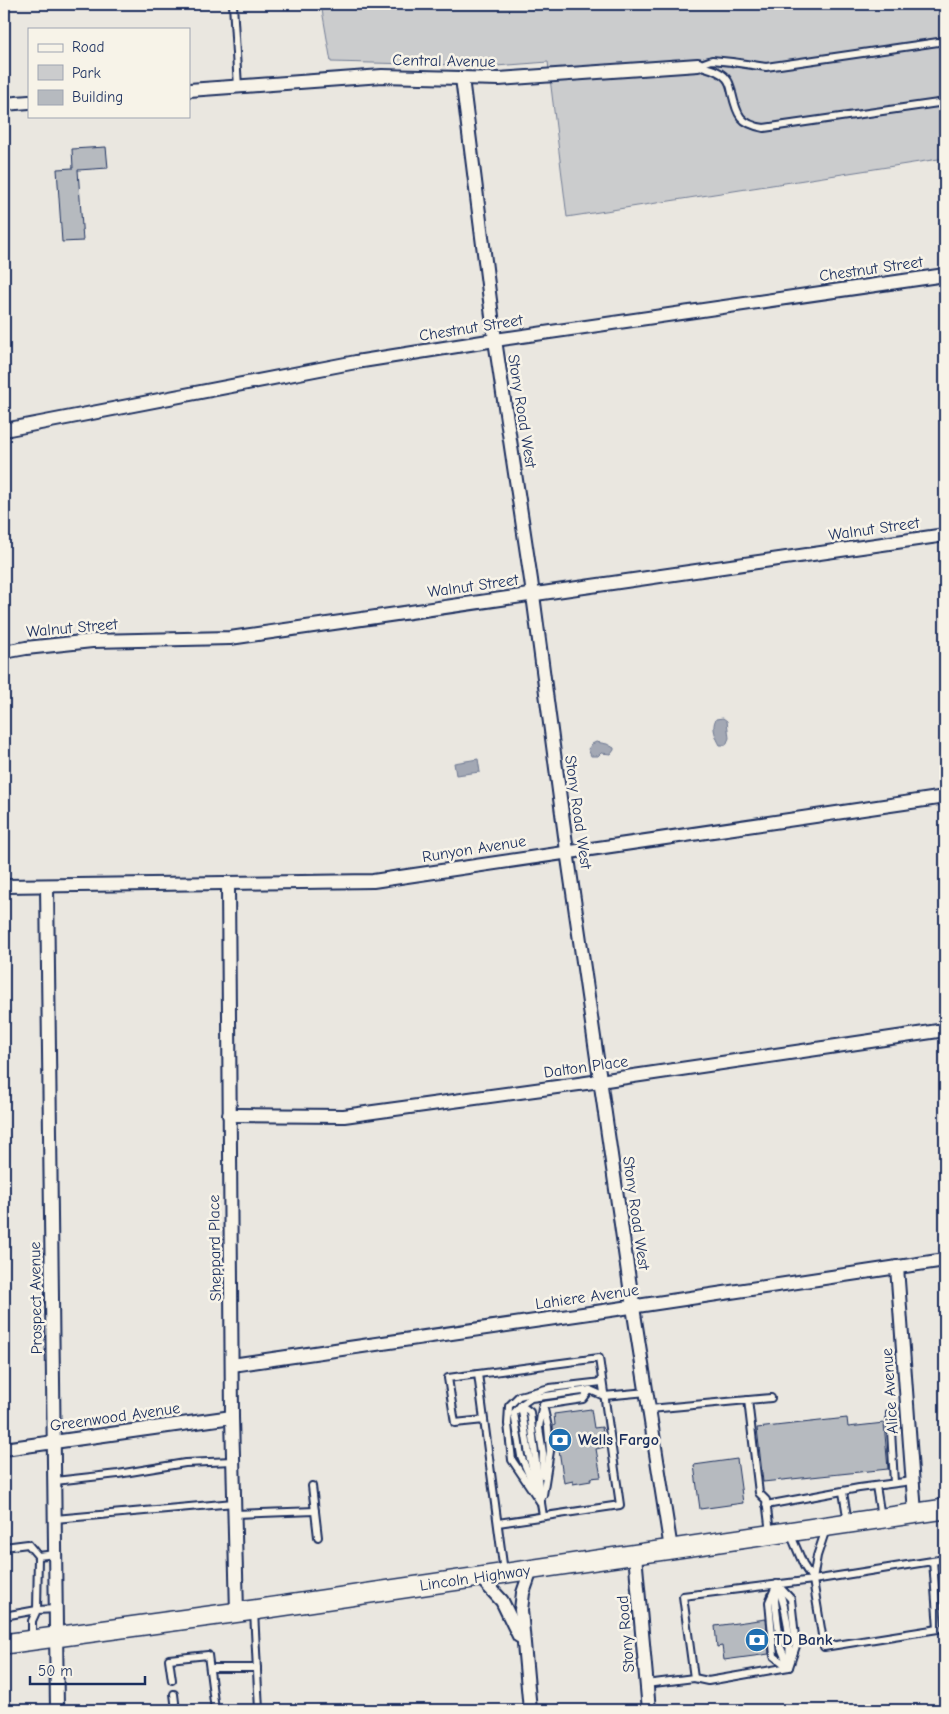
<svg xmlns="http://www.w3.org/2000/svg" width="949" height="1714" font-family="'Comic Neue',sans-serif">
  <style>
    .green { fill: #cbcccd; stroke: #737e96 }
    .water { fill: #a3a8b4; stroke: #6d7892 }
    .building { fill: #b6babf; stroke: #1b2f5e }
    .lines { fill: none; stroke-linecap: round; stroke-linejoin: round }
    .service-casing { stroke: #1b2f5e; stroke-width: 10 }
    .minor-casing { stroke: #1b2f5e; stroke-width: 16 }
    .secondary-casing { stroke: #1b2f5e; stroke-width: 22 }
    .service { stroke: #f7f3e8; stroke-width: 6 }
    .minor { stroke: #f7f3e8; stroke-width: 12 }
    .secondary { stroke: #f7f3e8; stroke-width: 19 }
    .labels { text-anchor: middle; dominant-baseline: central; stroke-width: 5; stroke-linejoin: round; paint-order: stroke }
    .street-label { font-size: 16px; fill: #1b2f5e; stroke: #f7f3e8 }
    .poi-label { font-size: 16px; font-weight: bold; fill: #1b2f5e; stroke: #f7f3e8; text-anchor: start }
  </style>
  <rect width="100%" height="100%" fill="#eae7e0"/>
  <filter id="ink" filterUnits="userSpaceOnUse"><feTurbulence type="fractalNoise" baseFrequency=".02" numOctaves="2"/><feDisplacementMap in="SourceGraphic" scale="10" xChannelSelector="R" yChannelSelector="G"/><feConvolveMatrix kernelMatrix="1 2 1 2 8 2 1 2 1" color-interpolation-filters="sRGB"/></filter>
  <g filter="url(#ink)">
    <polygon class="green" points="321,4 945,4 945,158 567,217 548,62 496,66 331,62"/>
    <g class="water">
      <path d="M723,718L727,721L729,738L726,745H720C716,738 711,727 716,719Z"/>
      <polygon points="596,742 607,744 614,748 614,750 611,754 601,753 598,756 591,756 588,749 592,744"/>
      <polygon points="478,759 480,772 456,775 454,763"/>
    </g>
    <g class="building">
      <polygon points="106,147 108,168 78,170 83,241 62,242 57,169 73,168 72,149"/>
      <polygon points="591,1409 594,1428 602,1427 605,1447 596,1449 601,1477 590,1478 591,1481 573,1484 573,1481 564,1483 559,1450 555,1451 553,1426 555,1425 554,1414"/>
      <polygon points="847,1418 848,1427 884,1423 888,1469 763,1482 757,1428"/>
      <polygon points="737,1459 743,1503 700,1509 694,1465"/>
      <polygon points="766,1619 769,1654 724,1660 722,1646 717,1647 715,1626"/>
    </g>
    <g class="lines">
      <g class="service-casing">
        <g id="service">
          <polyline points="233,4 238,87"/>
          <path d="M698,65C707,68 719,70 726,78C730,82 731,88 732,93C737,115 740,124 764,128L945,102"/>
          <polyline points="698,65 712,60 732,62 766,67 945,41"/>
          <polyline points="478,1374 599,1358 620,1505 498,1523"/>
          <polyline points="748,1400 759,1493 766,1500 770,1533"/>
          <polygon points="521,1405 530,1412 541,1503 521,1456 514,1413"/>
          <polyline points="650,1409 771,1398"/>
          <polyline points="890,1413 894,1483"/>
          <polyline points="484,1420 455,1423 448,1378 478,1374 502,1557 504,1572"/>
          <polyline points="542,1475 543,1453 539,1428 542,1408"/>
          <polyline points="55,1481 118,1474 185,1463 233,1461"/>
          <polyline points="312,1486 318,1537"/>
          <polyline points="876,1486 881,1517"/>
          <polyline points="843,1492 848,1522"/>
          <polyline points="543,1495 550,1451 548,1427 543,1405 583,1399 590,1390"/>
          <polyline points="541,1503 529,1455 521,1405 531,1398 590,1390 604,1396 647,1392"/>
          <polyline points="766,1505 859,1488 912,1481"/>
          <polyline points="234,1514 315,1511"/>
          <polyline points="543,1516 541,1503 512,1460 508,1424 509,1406 519,1396 550,1388 602,1382"/>
          <polyline points="55,1519 234,1503"/>
          <polyline points="790,1533 804,1566 813,1580 817,1556 826,1529"/>
          <polyline points="4,1547 28,1544 38,1556 37,1610 4,1616"/>
          <polyline points="38,1556 56,1554"/>
          <polyline points="813,1580 824,1647 938,1629 933,1561"/>
          <polyline points="777,1584 769,1602 774,1656 788,1667"/>
          <polyline points="777,1584 791,1599 796,1646 789,1667"/>
          <path d="M778,1588C786,1607 791,1638 789,1659"/>
          <polyline points="776,1592 775,1601 779,1633"/>
          <polyline points="254,1611 259,1710"/>
          <polyline points="32,1638 32,1621 37,1610 57,1609"/>
          <polyline points="210,1668 257,1668"/>
          <polyline points="694,1678 708,1681 789,1667 781,1648"/>
          <polyline points="172,1680 169,1659 208,1655 215,1710"/>
          <polyline points="646,1684 694,1678 683,1596 813,1580 945,1559"/>
          <polyline points="174,1694 176,1710"/>
        </g>
      </g>
      <g class="minor-casing">
        <g id="minor">
          <polyline points="462,78 495,340 531,580 567,851 633,1307 671,1549"/>
          <polyline points="189,90 382,76 499,79 698,65"/>
          <polyline points="4,104 29,102"/>
          <polyline points="4,430 356,362 495,340 945,275"/>
          <polyline points="4,652 26,648 92,641 230,638 945,535"/>
          <polyline points="228,884 232,1417 237,1612"/>
          <polyline points="4,886 373,881 945,797"/>
          <polyline points="47,886 57,1710"/>
          <polyline points="229,1115 344,1116 586,1083 945,1030"/>
          <polyline points="897,1267 915,1513"/>
          <polyline points="232,1365 617,1309 945,1260"/>
          <polyline points="4,1449 232,1417"/>
          <polyline points="635,1555 649,1710"/>
          <polyline points="480,1577 502,1601 519,1636"/>
          <polyline points="530,1710 521,1610 523,1593 531,1570"/>
        </g>
      </g>
      <g class="secondary-casing">
        <polyline id="secondary" points="4,1644 254,1610 945,1509"/>
      </g>
      <use href="#service" class="service"/>
      <use href="#minor" class="minor"/>
      <use href="#secondary" class="secondary"/>
    </g>
  </g>
  <defs>
    <g id="bank-disc" transform="scale(1.25)"><circle r="9.5" fill="#1f6fb2" stroke="#f7f3e8"/><path d="M-6-4H6V4H-6ZM0-2.3a2.3 2.3 0 1 0 0 4.6a2.3 2.3 0 1 0 0-4.6Z" fill="#fff"/></g>
  </defs>
  <g fill-rule="evenodd">
    <use href="#bank-disc" x="560" y="1440"/>
    <use href="#bank-disc" x="757" y="1640"/>
  </g>
  <g class="labels">
    <g class="street-label">
      <text transform="translate(444 61) rotate(1)">Central Avenue</text>
      <text transform="translate(871 269) rotate(-8)">Chestnut Street</text>
      <text transform="translate(471 328) rotate(-9)">Chestnut Street</text>
      <text transform="translate(522 411) rotate(81)">Stony Road West</text>
      <text transform="translate(874 529) rotate(-8)">Walnut Street</text>
      <text transform="translate(473 586) rotate(-8)">Walnut Street</text>
      <text transform="translate(72 628) rotate(-5)">Walnut Street</text>
      <text transform="translate(578 812) rotate(82)">Stony Road West</text>
      <text transform="translate(474 849) rotate(-9)">Runyon Avenue</text>
      <text transform="translate(586 1067) rotate(-8)">Dalton Place</text>
      <text transform="translate(636 1213) rotate(82)">Stony Road West</text>
      <text transform="translate(215 1248) rotate(-91)">Sheppard Place</text>
      <text transform="translate(587 1297) rotate(-8)">Lahiere Avenue</text>
      <text transform="translate(36 1298) rotate(-91)">Prospect Avenue</text>
      <text transform="translate(890 1391) rotate(-94)">Alice Avenue</text>
      <text transform="translate(115 1417) rotate(-8)">Greenwood Avenue</text>
      <text transform="translate(475 1578) rotate(-8)">Lincoln Highway</text>
      <text transform="translate(626 1634) rotate(-95)">Stony Road</text>
    </g>
    <g class="poi-label">
      <text x="578" y="1440">Wells Fargo</text>
      <text x="774" y="1640">TD Bank</text>
    </g>
  </g>
  <rect width="949" height="1714" fill="none" stroke="#f7f3e8" stroke-width="20"/>
  <rect x="10" y="10" width="929" height="1694" fill="none" stroke="#1b2f5e" stroke-width="2" filter="url(#ink)"/>
  <rect x="28" y="28" width="162" height="90" fill="#f7f3e8" stroke="#9fa5b1"/>
  <rect x="38" y="44" width="25" height="8" fill="#f7f3e8" stroke="#9fa5b1"/>
  <text x="72" y="52" font-size="15" fill="#1b2f5e">Road</text>
  <rect x="38" y="65" width="25" height="15" fill="#cbcccd" stroke="#9fa5b1"/>
  <text x="72" y="78" font-size="15" fill="#1b2f5e">Park</text>
  <rect x="38" y="90" width="25" height="15" fill="#b6babf" stroke="#9fa5b1"/>
  <text x="72" y="102" font-size="15" fill="#1b2f5e">Building</text>
  <path d="M30 1676v8h115v-8" fill="none" stroke="#1b2f5e" stroke-width="2.5"/>
  <text x="38" y="1676" font-size="15" fill="#1b2f5e" stroke="#f7f3e8" stroke-width="4" paint-order="stroke">50 m</text>
</svg>
